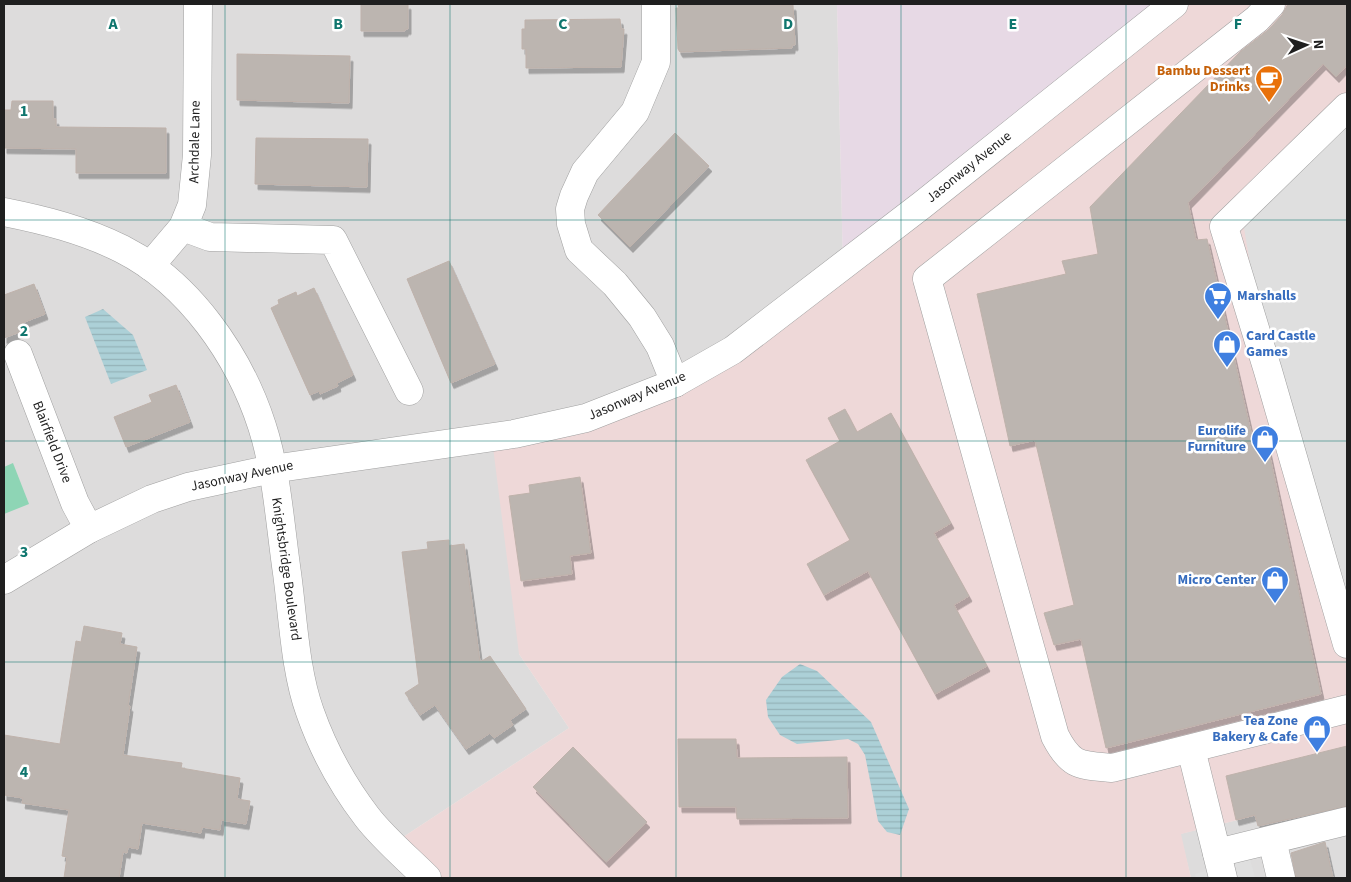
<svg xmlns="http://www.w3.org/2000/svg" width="1351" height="882" font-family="'Source Sans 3',sans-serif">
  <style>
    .residential { fill: #dddcdc }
    .commercial { fill: #eed8d8 }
    .industrial { fill: #e7d9e5 }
    .pitch { fill: #8ed5b5 }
    .parking { fill: #dfdfdf }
    .water { fill: url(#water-rules) }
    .building { fill: #bcb5b0; stroke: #bfb2ab; filter: url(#shadow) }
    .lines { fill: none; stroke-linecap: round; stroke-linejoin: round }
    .minor-casing { stroke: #a0a0a0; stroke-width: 29 }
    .minor { stroke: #fff; stroke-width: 28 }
    .grid { fill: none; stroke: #0f766e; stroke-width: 1; stroke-opacity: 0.55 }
    .labels { text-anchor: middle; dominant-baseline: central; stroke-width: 5; stroke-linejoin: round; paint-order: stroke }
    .food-label { font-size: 14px; font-weight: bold; fill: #c56008; stroke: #fff; text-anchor: end }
    .street-label { font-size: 14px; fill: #1f1f1f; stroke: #fff }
    .shop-label { font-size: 14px; font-weight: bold; fill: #366cbe; stroke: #fff; text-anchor: end }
    .grid-label { font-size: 16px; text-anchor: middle; font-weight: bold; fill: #0f766e; stroke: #fff; stroke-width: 5; stroke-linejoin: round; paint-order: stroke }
  </style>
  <defs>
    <pattern id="water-rules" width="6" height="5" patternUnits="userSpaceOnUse" patternTransform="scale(1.25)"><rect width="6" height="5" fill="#acd0d7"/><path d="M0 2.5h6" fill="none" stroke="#94b2b8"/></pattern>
    <filter id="shadow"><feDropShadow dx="3" dy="5.5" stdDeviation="0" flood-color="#0004"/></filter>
  </defs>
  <rect width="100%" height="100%" fill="#efece7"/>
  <g class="residential">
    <polygon points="4,4 837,4 843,268 519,654 569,728 391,845 424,878 4,878"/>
    <polygon points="1347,793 1347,878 1191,878 1180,834"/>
  </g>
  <polygon class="commercial" points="1172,4 1347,4 1347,793 1181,834 1191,878 424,878 391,845 569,728 519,654 492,439 653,395"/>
  <polygon class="industrial" points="837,4 1172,4 843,268"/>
  <polygon class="pitch" points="13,463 29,504 4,514 4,467"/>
  <g class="parking">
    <polygon points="1347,107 1347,620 1268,371 1241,210"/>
    <polygon points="1250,859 1255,878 1196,878 1195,874"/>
  </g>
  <g class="water">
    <polygon points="103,309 133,335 147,370 111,384 85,317"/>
    <polygon points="800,664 817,671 871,722 909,809 900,835 887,832 878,821 865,755 858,744 848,739 797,744 780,735 768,717 766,700 782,677"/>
  </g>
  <g class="building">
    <polygon points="361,4 408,4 408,29 405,29 405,31 361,31"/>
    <polygon points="725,4 793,5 795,45 792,45 792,48 680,52 678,49 676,8 679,8 678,5"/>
    <polygon points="1288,4 1347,4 1347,65 1336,77 1323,64 1188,203 1196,240 1207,239 1252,437 1265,434 1321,694 1106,748 1081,639 1054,645 1044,613 1074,605 1035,440 1010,446 977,294 1066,274 1062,261 1098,254 1090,207 1241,51 1268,30 1282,15"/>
    <polygon points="620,19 621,29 624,29 621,67 526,68 526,49 522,49 522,29 525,29 525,20"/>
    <polygon points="237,54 350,56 349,103 237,100"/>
    <polygon points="12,101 53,101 53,119 56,119 56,127 166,128 166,173 76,173 76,149 4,148 4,110 11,110"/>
    <polygon points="675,133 709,166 630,247 598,215"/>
    <polygon points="256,138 368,139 367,187 255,184"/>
    <polygon points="449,261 495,364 451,383 407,279"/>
    <polygon points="34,284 45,314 22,323 25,330 4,338 4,295"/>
    <polygon points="314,288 353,375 337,383 338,386 320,394 319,391 310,395 271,308 279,304 278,300 296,292 297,296"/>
    <polygon points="176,385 190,422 126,447 114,417 152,402 149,395"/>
    <polygon points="845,409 857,432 891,413 951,523 934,533 969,596 954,605 987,666 935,694 868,571 824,595 807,564 850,540 806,460 840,441 828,418"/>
    <polygon points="580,477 591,553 570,556 572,574 521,581 509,496 530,493 529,485"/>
    <polygon points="449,540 449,546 464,544 480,662 490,656 526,709 510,720 513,725 494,738 490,733 466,749 435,705 420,715 405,693 419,684 402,552 428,549 427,542"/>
    <polygon points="84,626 122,633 120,644 137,647 128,706 130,706 123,755 182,763 181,768 240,778 237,799 250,801 246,824 221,820 220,830 202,827 201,833 142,823 138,849 128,847 127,853 123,852 119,878 64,878 67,857 62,856 69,810 22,803 23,798 4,795 4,735 60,744 76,641 81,642"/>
    <polygon points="678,739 736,739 737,758 847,757 848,818 737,819 736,807 679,807"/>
    <polygon points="1347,746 1347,806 1258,826 1255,815 1236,820 1226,776"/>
    <polygon points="573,747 647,822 606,862 533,787"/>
    <polygon points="1325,842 1333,878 1296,878 1291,853"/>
  </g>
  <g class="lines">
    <g class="minor-casing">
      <g id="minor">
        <polyline points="656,4 656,62 635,112 585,172 574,196 570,209 571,224 579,250 615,284 642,317 660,346 675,383"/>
        <path d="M1271,4L1257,19L927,279L1055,736C1071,767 1080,765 1112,768L1347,709"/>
        <polyline points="1347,107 1224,227 1268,371 1347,644"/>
        <path d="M4,212C44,220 84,230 122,249C189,283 239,355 262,426C277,472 280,525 287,573C293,617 295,671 310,712C323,749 344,787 367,817C384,839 408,859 427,878"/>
        <polyline points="183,227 210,237 333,240 409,391"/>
        <polyline points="150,266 183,227 192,205 197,155 198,4"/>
        <polyline points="18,354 75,503 89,529"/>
        <polyline points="4,580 89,529 152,499 188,487 272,469 514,434 586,418 675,383 733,350 922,205 1174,4"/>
        <polyline points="1191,749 1223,878"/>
        <polyline points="1272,840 1281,878"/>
        <polyline points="1217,853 1347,821"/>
      </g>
    </g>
    <use href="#minor" class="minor"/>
  </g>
  <path class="grid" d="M225,4V878M450,4V878M676,4V878M901,4V878M1126,4V878M4,220H1347M4,441H1347M4,662H1347"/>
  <defs>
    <g id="cafe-pin" transform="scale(1.4375)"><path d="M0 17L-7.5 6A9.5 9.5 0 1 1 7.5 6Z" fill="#e8710a" stroke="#fff"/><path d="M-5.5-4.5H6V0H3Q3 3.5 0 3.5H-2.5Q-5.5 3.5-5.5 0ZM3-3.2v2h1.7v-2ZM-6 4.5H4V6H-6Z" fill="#fff"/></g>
    <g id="supermarket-pin" transform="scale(1.4375)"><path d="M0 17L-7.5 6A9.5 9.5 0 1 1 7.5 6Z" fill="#3f7fe0" stroke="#fff"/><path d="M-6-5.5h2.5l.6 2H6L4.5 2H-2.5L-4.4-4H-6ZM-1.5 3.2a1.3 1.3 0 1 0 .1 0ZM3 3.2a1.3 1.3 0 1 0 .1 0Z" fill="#fff"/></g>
    <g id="shop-pin" transform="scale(1.4375)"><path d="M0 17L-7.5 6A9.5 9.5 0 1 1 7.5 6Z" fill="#3f7fe0" stroke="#fff"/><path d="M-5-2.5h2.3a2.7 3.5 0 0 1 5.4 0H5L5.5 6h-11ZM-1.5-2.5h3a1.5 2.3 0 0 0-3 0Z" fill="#fff"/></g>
  </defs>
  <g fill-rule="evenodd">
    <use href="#cafe-pin" x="1269" y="79"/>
    <use href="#supermarket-pin" x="1218" y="296"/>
    <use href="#shop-pin" x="1227" y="344"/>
    <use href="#shop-pin" x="1265" y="439"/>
    <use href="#shop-pin" x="1275" y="580"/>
    <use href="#shop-pin" x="1317" y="729"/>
  </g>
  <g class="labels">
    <g class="food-label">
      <text x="1250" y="71">Bambu Dessert<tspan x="1250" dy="16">Drinks</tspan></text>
    </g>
    <g class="street-label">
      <text transform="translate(195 142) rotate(-89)">Archdale Lane</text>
      <text transform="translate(969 167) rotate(-39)">Jasonway Avenue</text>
      <text transform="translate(637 396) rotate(-23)">Jasonway Avenue</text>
      <text transform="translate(52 442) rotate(69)">Blairfield Drive</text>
      <text transform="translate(242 476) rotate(-12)">Jasonway Avenue</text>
      <text transform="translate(286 569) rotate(82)">Knightsbridge Boulevard</text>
    </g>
    <g class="shop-label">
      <text x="1237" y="296" text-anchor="start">Marshalls</text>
      <text x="1246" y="336" text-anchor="start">Card Castle<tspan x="1246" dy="16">Games</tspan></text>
      <text x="1246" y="431">Eurolife<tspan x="1246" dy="16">Furniture</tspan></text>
      <text x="1256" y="580">Micro Center</text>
      <text x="1298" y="721">Tea Zone<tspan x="1298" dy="16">Bakery &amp; Cafe</tspan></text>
    </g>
  </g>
  <g class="grid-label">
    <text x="113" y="29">A</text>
    <text x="338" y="29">B</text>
    <text x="563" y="29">C</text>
    <text x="788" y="29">D</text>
    <text x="1013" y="29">E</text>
    <text x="1238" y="29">F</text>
    <text x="24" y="116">1</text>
    <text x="24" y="336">2</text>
    <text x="24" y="557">3</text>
    <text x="24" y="777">4</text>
  </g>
  <rect width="1351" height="882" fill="none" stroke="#1f1f1f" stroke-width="10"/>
  <g transform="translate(1306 45) rotate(87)" stroke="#ffffff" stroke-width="4" paint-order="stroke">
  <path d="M0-4L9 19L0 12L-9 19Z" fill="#1f1f1f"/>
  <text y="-8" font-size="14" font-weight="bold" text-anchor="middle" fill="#1f1f1f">N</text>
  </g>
</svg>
